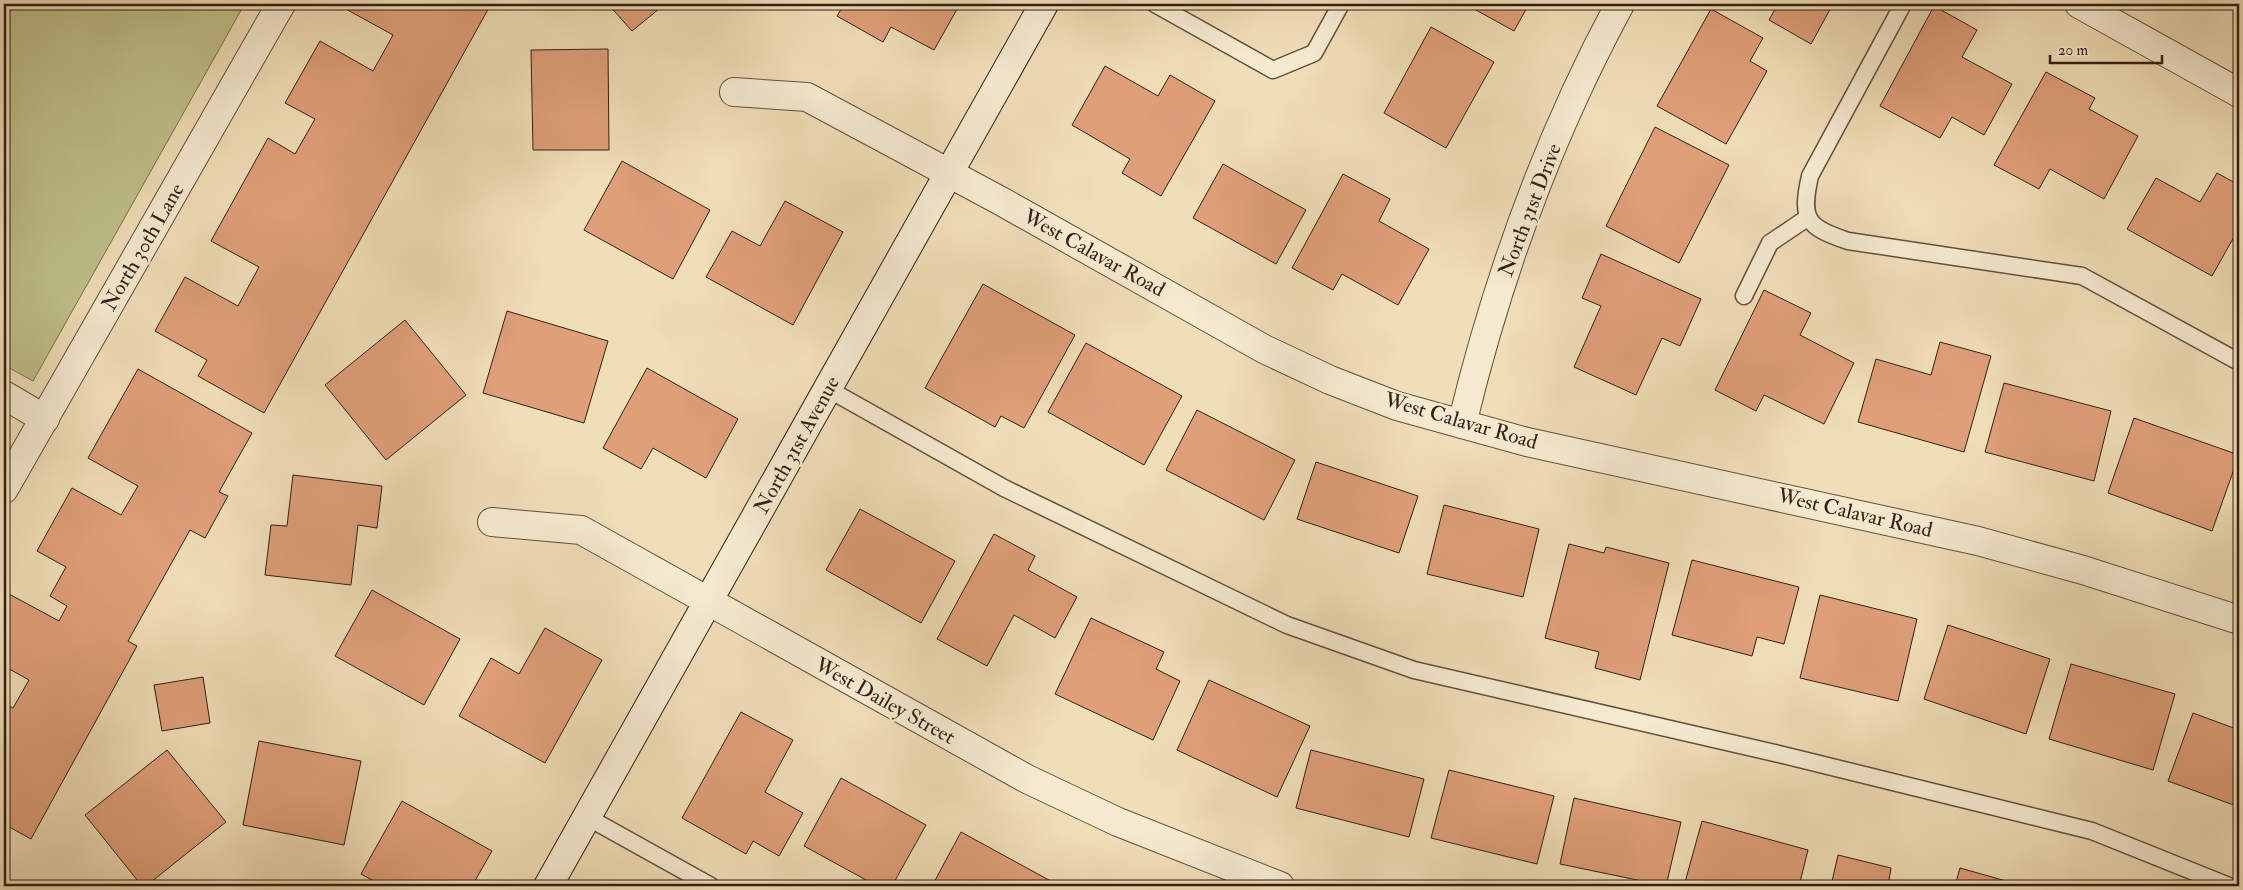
<svg xmlns="http://www.w3.org/2000/svg" width="2243" height="890" font-family="'IM FELL Double Pica',serif">
  <style>
    .green { fill: #bfc08a; stroke: #797050 }
    .building { fill: #de9f79; stroke: #331f15 }
    .lines { fill: none; stroke-linecap: round; stroke-linejoin: round }
    .lane-casing { stroke: #624f3e; stroke-width: 19 }
    .street-casing { stroke: #624f3e; stroke-width: 30 }
    .secondary-casing { stroke: #331f15; stroke-width: 30 }
    .lane { stroke: #f5ead0; stroke-width: 16 }
    .street { stroke: #f5ead0; stroke-width: 28 }
    .secondary { stroke: #f5ead0; stroke-width: 28 }
    .labels { text-anchor: middle; dominant-baseline: central; stroke-width: 5; stroke-linejoin: round; paint-order: stroke }
    .street-label { font-size: 21px; fill: #331f15; stroke: #f5ead0 }
  </style>
  <rect width="100%" height="100%" fill="#f0deb7"/>
  <filter id="stains"><feTurbulence type="fractalNoise" baseFrequency=".004" numOctaves="4"/><feColorMatrix values="0 0 0 0 .2 0 0 0 0 .09 0 0 0 0 .02 0 0 0 .5 -.17"/></filter>
  <radialGradient id="worn" r=".72"><stop offset=".6" stop-color="#630" stop-opacity="0"/><stop offset="1" stop-color="#630" stop-opacity=".3"/></radialGradient>
  <polygon class="green" points="4,4 244,5 33,381 4,365"/>
  <g class="building">
    <polygon points="346,4 491,4 264,413 198,376 207,360 155,331 185,277 238,306 259,267 211,241 268,138 295,154 315,119 285,103 320,41 373,71 393,35 344,8"/>
    <polygon points="608,4 665,4 632,31"/>
    <polygon points="844,4 960,4 934,50 891,27 883,42 837,16"/>
    <polygon points="1465,4 1529,4 1514,31"/>
    <polygon points="1778,4 1833,4 1811,44 1769,20"/>
    <polygon points="1934,6 1977,30 1962,57 2012,84 1984,135 1952,117 1940,138 1880,106"/>
    <polygon points="1711,9 1763,38 1750,61 1767,71 1726,144 1657,106"/>
    <polygon points="1431,27 1494,62 1446,148 1384,113"/>
    <polygon points="608,49 609,150 533,150 531,50"/>
    <polygon points="1105,66 1158,96 1170,75 1215,101 1161,196 1122,173 1130,159 1072,125"/>
    <polygon points="2046,72 2095,98 2089,109 2138,136 2104,199 2050,169 2039,189 1994,165"/>
    <polygon points="1655,127 1729,165 1679,263 1606,226"/>
    <polygon points="622,161 710,210 673,279 584,230"/>
    <polygon points="1223,164 1306,210 1276,264 1193,218"/>
    <polygon points="2217,173 2239,185 2239,228 2212,276 2127,229 2156,178 2200,202"/>
    <polygon points="1343,174 1390,199 1379,221 1429,249 1398,305 1342,274 1333,290 1292,268"/>
    <polygon points="785,201 843,232 793,325 706,277 732,231 760,246"/>
    <polygon points="1601,254 1701,299 1680,346 1662,338 1636,395 1574,367 1601,306 1582,298"/>
    <polygon points="983,284 1075,335 1024,428 1001,416 995,427 925,388"/>
    <polygon points="1764,290 1811,313 1800,335 1854,363 1824,424 1764,395 1756,411 1715,390"/>
    <polygon points="507,311 608,341 584,423 483,393"/>
    <polygon points="405,320 466,395 386,460 325,385"/>
    <polygon points="1940,342 1991,356 1964,452 1858,422 1876,359 1931,375"/>
    <polygon points="1086,343 1182,396 1144,465 1048,412"/>
    <polygon points="647,368 738,419 706,478 653,448 641,469 603,448"/>
    <polygon points="138,369 252,433 219,492 228,496 205,538 190,530 128,641 137,646 31,839 4,824 4,703 13,708 29,680 4,666 4,604 9,594 59,621 67,606 50,596 66,567 37,551 72,488 121,515 138,486 88,458"/>
    <polygon points="2004,383 2111,411 2094,481 1985,452"/>
    <polygon points="1197,410 1295,460 1264,520 1166,470"/>
    <polygon points="2134,418 2239,455 2212,531 2108,493"/>
    <polygon points="1316,462 1418,496 1399,553 1297,519"/>
    <polygon points="293,475 382,486 377,528 358,525 351,585 265,575 271,525 287,526"/>
    <polygon points="1444,505 1539,529 1523,597 1427,574"/>
    <polygon points="860,509 955,561 921,623 826,570"/>
    <polygon points="994,534 1035,556 1028,570 1077,597 1055,638 1014,615 987,666 937,639"/>
    <polygon points="1569,544 1604,553 1606,547 1669,563 1640,680 1595,668 1599,652 1545,638"/>
    <polygon points="1692,560 1799,587 1784,644 1757,637 1752,656 1672,635"/>
    <polygon points="372,590 460,639 424,705 335,656"/>
    <polygon points="1820,595 1917,619 1898,701 1800,678"/>
    <polygon points="1091,618 1164,652 1156,669 1180,681 1153,740 1055,694"/>
    <polygon points="1948,625 2050,659 2026,734 1924,699"/>
    <polygon points="545,628 602,660 545,763 459,716 491,658 519,674"/>
    <polygon points="2071,664 2175,694 2153,770 2049,739"/>
    <polygon points="203,677 210,723 162,731 154,685"/>
    <polygon points="1209,680 1310,726 1277,797 1177,750"/>
    <polygon points="741,712 793,740 765,792 803,813 779,856 753,841 746,854 682,818"/>
    <polygon points="2193,713 2239,730 2239,807 2168,781"/>
    <polygon points="259,741 361,761 344,845 243,825"/>
    <polygon points="167,750 226,822 146,886 142,886 85,815"/>
    <polygon points="1311,750 1424,779 1409,837 1296,808"/>
    <polygon points="1449,770 1554,796 1537,864 1431,838"/>
    <polygon points="841,778 926,825 892,886 877,886 804,846"/>
    <polygon points="1574,798 1681,822 1666,886 1560,864"/>
    <polygon points="402,801 492,851 472,886 383,886 361,874"/>
    <polygon points="1702,821 1808,850 1799,886 1684,886"/>
    <polygon points="961,832 1058,885 1057,886 932,886"/>
    <polygon points="1838,855 1891,868 1888,886 1831,886"/>
    <polygon points="1960,868 2024,886 1955,886"/>
  </g>
  <g class="lines">
    <g class="lane-casing">
      <g id="lane">
        <polyline points="1155,4 1273,70 1314,53 1341,4"/>
        <path d="M1903,4L1810,176C1800,220 1807,227 1848,241L2082,276L2239,362"/>
        <polyline points="1744,296 1770,243 1807,218"/>
        <polyline points="828,389 1004,488 1287,625 1414,670 1783,755 2092,831 2229,886"/>
        <polyline points="587,817 711,886"/>
      </g>
    </g>
    <g class="street-casing">
      <g id="street">
        <polyline points="2079,4 2239,93"/>
        <polyline points="734,92 807,97 999,200 1264,349 1330,380 1397,406 1527,442 1978,541 2083,570 2239,620"/>
        <polyline points="4,395 45,419"/>
        <path d="M1462,424C1497,279 1549,135 1620,4"/>
        <polyline points="4,489 281,4"/>
        <polyline points="492,522 581,530 1027,779 1118,822 1280,886"/>
      </g>
    </g>
    <g class="secondary-casing">
      <polyline id="secondary" points="548,886 1044,4"/>
    </g>
    <use href="#lane" class="lane"/>
    <use href="#street" class="street"/>
    <use href="#secondary" class="secondary"/>
  </g>
  <g class="labels">
    <g class="street-label">
      <text transform="translate(1530 210) rotate(-69)">North 31st Drive</text>
      <text transform="translate(143 247) rotate(-60)">North 30th Lane</text>
      <text transform="translate(1094 253) rotate(29)">West Calavar Road</text>
      <text transform="translate(1461 421) rotate(16)">West Calavar Road</text>
      <text transform="translate(797 445) rotate(-61)">North 31st Avenue</text>
      <text transform="translate(1855 513) rotate(13)">West Calavar Road</text>
      <text transform="translate(885 701) rotate(29)">West Dailey Street</text>
    </g>
  </g>
  <rect width="2243" height="890" fill="none" stroke="#f0deb7" stroke-width="20"/>
  <rect x="5" y="5" width="2233" height="880" fill="none" stroke="#331f15" stroke-width="2.5"/>
  <rect x="10" y="10" width="2223" height="870" fill="none" stroke="#331f15"/>
  <path d="M2050 55v8h112v-8" fill="none" stroke="#331f15" stroke-width="2.5"/>
  <text x="2058" y="55" font-size="15" fill="#331f15" stroke="#f5ead0" stroke-width="4" paint-order="stroke">20 m</text>
  <rect width="100%" height="100%" filter="url(#stains)"/>
  <rect width="100%" height="100%" fill="url(#worn)"/>
</svg>
